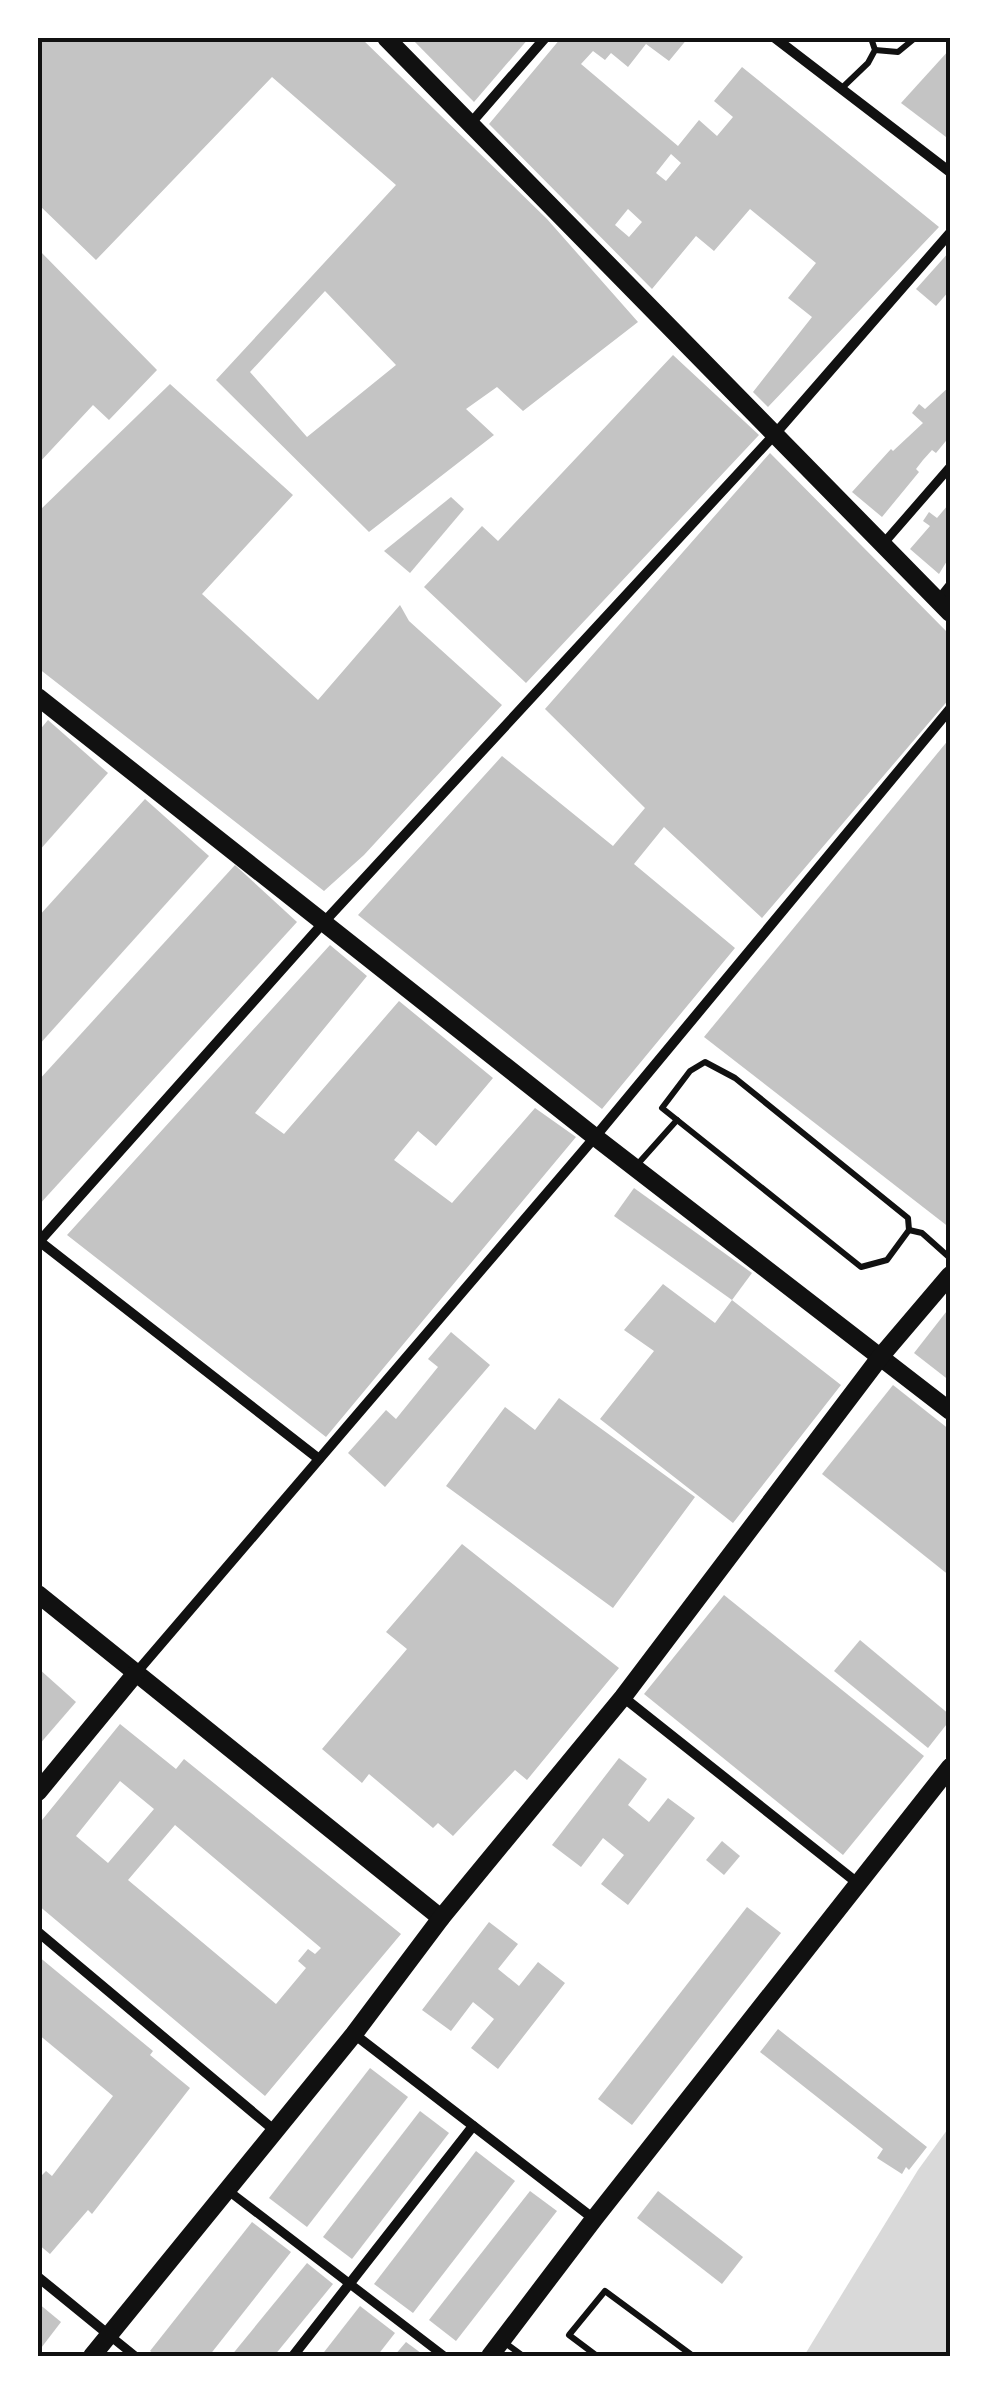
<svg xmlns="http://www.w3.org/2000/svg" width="988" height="2394" font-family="'Source Sans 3',sans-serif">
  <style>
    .water { fill: #d9d9d9 }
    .building { fill: #c4c4c4; fill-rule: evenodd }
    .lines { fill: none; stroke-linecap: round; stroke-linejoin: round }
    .service { stroke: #111; stroke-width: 6 }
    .pedestrian { stroke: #111; stroke-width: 9 }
    .minor { stroke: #111; stroke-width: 10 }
    .tertiary { stroke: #111; stroke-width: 18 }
    .neatline { fill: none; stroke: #111; stroke-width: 4 }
  </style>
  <rect width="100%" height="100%" fill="#fff"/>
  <polygon class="water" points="950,2126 950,2356 804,2356 918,2170"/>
  <g class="building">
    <path d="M38,38H361L547,219L638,322L523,411L497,387L466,409L494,435L369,532L216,380L396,185L272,77L96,260L38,204ZM325,291L396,365L307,437L250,372Z"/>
    <polygon points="411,38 529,38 474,102"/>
    <path d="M561,38H688L669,61L646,44L628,67L611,53L605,60L593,51L581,64L678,146L699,120L717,136L733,117L714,101L742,67L939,227L768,407L753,392L812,317L788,298L816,263L750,209L714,251L696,236L652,289L489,124ZM671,154L681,163L666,181L656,173ZM628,209L642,222L629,237L615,225Z"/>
    <polygon points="950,49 950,140 901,103"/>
    <polygon points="38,249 157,370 109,420 93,405 38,464"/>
    <polygon points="950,251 950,290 936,306 916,289"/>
    <polygon points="673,355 759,435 526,683 424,587 482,526 498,541"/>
    <polygon points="170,384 293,495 202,594 318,700 400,605 409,621 502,705 364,855 324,891 38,668 38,512"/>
    <polygon points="950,386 950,436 936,453 932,450 923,460 916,469 919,472 882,517 852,492 891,449 893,451 923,423 912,413 919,404 925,409"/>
    <polygon points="770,453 950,635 950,698 762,918 664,827 634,864 735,948 602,1109 358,915 502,756 613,846 645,808 545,709"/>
    <polygon points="451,497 464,509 410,573 384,551"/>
    <polygon points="948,505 950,507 950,556 939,574 910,549 930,526 923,521 929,512 937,518"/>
    <polygon points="48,720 108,773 38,852 38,732"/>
    <polygon points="950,738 950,1228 704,1037"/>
    <polygon points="145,799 209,856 38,1046 38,917"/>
    <polygon points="235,865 297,922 38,1206 38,1081"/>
    <polygon points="330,945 367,976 255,1113 284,1134 399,1001 493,1078 436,1146 418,1131 394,1160 452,1203 535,1108 576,1137 326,1437 67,1235"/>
    <polygon points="634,1188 752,1273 732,1300 614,1216"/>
    <polygon points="663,1284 715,1323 732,1300 841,1385 733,1523 600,1419 654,1351 624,1330"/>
    <polygon points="950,1307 950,1381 914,1353"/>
    <polygon points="451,1332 490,1365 385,1487 348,1453 386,1410 396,1419 438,1367 428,1359"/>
    <polygon points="893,1385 950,1430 950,1576 822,1474"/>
    <polygon points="559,1398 695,1497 613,1608 446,1486 505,1407 535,1430"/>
    <polygon points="462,1544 619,1668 527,1780 515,1770 453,1836 438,1823 433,1828 369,1774 362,1783 322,1749 407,1649 386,1632"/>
    <polygon points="724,1595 924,1756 843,1855 644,1694"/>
    <polygon points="860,1640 950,1715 950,1720 928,1748 834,1671"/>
    <polygon points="38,1668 76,1702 38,1746"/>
    <path d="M120,1724L176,1769L184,1759L401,1934L265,2096L38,1905V1825ZM120,1781L154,1809L108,1863L76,1836ZM175,1825L321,1948L315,1954L308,1949L298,1961L306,1968L276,2004L128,1880Z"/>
    <polygon points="619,1758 647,1779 628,1805 649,1822 668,1798 695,1818 628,1905 601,1884 624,1855 603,1838 581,1867 552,1845"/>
    <polygon points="722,1841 740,1856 724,1875 706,1860"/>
    <polygon points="747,1907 781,1933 632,2125 598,2099"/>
    <polygon points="489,1922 518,1944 498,1969 519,1986 538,1962 565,1983 498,2069 471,2048 494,2019 473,2002 451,2031 422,2010"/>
    <polygon points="38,1956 153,2051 150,2055 190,2088 92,2214 88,2210 50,2254 38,2244 38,2175 40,2177 46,2171 52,2176 113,2096 38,2034"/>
    <polygon points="778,2029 927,2147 909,2170 906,2167 902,2174 877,2158 883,2149 760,2052"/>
    <polygon points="370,2068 408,2097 307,2227 269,2198"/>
    <polygon points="420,2111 449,2133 352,2259 323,2237"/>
    <polygon points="476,2151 515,2181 413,2313 374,2284"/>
    <polygon points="530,2191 557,2211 456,2341 429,2320"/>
    <polygon points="658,2191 743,2257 722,2284 637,2218"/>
    <polygon points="252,2222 291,2252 209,2356 157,2356 150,2351"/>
    <polygon points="307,2263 333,2284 274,2356 231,2356"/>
    <polygon points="38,2303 61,2322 38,2352"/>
    <polygon points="360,2306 395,2333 377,2356 321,2356"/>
    <polygon points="406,2342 425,2356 394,2356"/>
  </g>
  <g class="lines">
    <g class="service">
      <polyline points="875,50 898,52 915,38"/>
      <polyline points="843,87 868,63 875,50 871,38"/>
      <polygon points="705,1062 735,1078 908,1218 909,1230 887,1260 861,1267 662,1108 690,1071"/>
      <polyline points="636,1166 677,1120"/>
      <polyline points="909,1230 922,1233 950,1258"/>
      <polyline points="504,2342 523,2356"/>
      <polyline points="597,2356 569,2335 605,2291 693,2356"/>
    </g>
    <g class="pedestrian">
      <polyline points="883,544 950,467"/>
      <polyline points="938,600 950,585"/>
      <polyline points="226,2189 444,2356"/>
      <polyline points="109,2335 135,2356"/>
    </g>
    <g class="minor">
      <polyline points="775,38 950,172"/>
      <polyline points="471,123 545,38"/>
      <polyline points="39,1241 319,1459"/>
      <polyline points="38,1243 325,921 775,434 950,233"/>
      <polyline points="136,1673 595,1137 950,709"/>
      <polyline points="623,1697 860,1885"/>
      <polyline points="38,1932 274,2130"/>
      <polyline points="354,2034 594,2219"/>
      <polyline points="38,2277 109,2335"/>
      <polyline points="293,2356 473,2126"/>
    </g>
    <g class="tertiary">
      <polyline points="386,38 950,613"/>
      <polyline points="38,697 595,1137 950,1411"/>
      <polyline points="38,1594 441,1918"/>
      <polyline points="38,1792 136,1673"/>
      <polyline points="92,2356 354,2034 441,1918 623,1697 881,1356 950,1275"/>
      <polyline points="490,2356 594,2219 950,1767"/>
    </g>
  </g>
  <rect width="988" height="2394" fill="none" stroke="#ffffff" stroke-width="80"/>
  <rect x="40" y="40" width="908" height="2314" class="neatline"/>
</svg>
